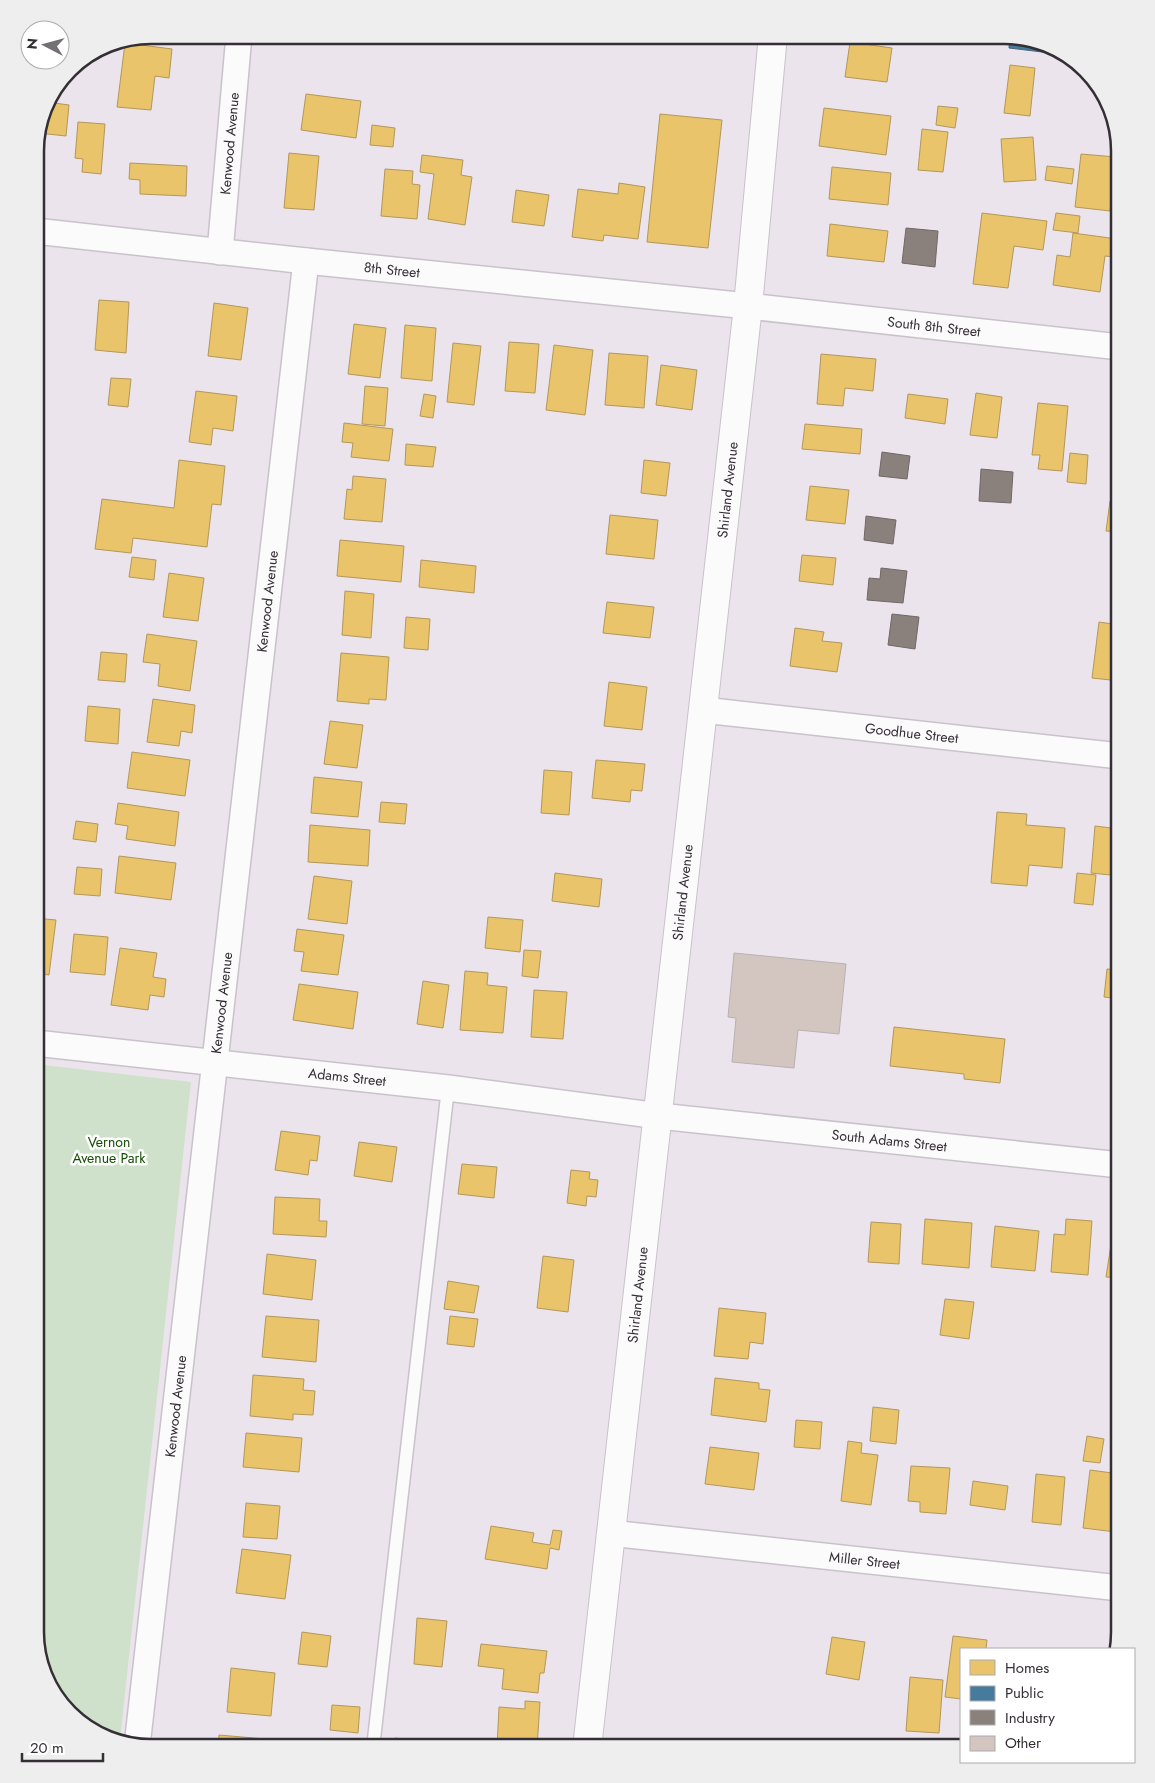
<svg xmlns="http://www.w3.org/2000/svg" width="1155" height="1783" font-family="Jost,sans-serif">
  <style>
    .green { fill: #cfe1ca }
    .homes { fill: #e9c46a; stroke: #b3975a }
    .public { fill: #457b9d; stroke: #40647e }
    .industry { fill: #8a817c; stroke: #706867 }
    .building { fill: #d3c6c0; stroke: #b8b1b3 }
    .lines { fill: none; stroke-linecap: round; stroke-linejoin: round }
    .service-casing { stroke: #c9c2ca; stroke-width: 15 }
    .minor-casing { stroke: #c9c2ca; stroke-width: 28 }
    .tertiary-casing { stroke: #c9c2ca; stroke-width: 30 }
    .service { stroke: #fcfbfc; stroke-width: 12 }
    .minor { stroke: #fcfbfc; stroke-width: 25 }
    .tertiary { stroke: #fcfbfc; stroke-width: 28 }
    .labels { text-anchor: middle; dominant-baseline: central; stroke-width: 5; stroke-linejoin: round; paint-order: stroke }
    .street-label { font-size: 14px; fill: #342e35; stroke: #fff }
    .park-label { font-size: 14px; fill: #134c00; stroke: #fff }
    .rim { fill: none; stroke: #342e35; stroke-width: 2.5 }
  </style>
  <rect width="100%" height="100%" fill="#ece4ed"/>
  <polygon class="green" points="35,1064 191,1082 120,1740 87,1729 50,1690 35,1632"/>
  <g class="homes">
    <polygon points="313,35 346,35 345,42 313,38"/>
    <polygon points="850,42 892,48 887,82 845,77"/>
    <polygon points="125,43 172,49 169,78 155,76 151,110 117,107"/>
    <polygon points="1010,65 1035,68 1030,116 1004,113"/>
    <polygon points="306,94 361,101 356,138 301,130"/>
    <polygon points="47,102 69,105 66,136 38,133 44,106"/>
    <polygon points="938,106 958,108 955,128 936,125"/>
    <polygon points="824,108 891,116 886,155 819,146"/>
    <polygon points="660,114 722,120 708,248 647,242"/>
    <polygon points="78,122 105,124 101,174 82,172 83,159 75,158"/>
    <polygon points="372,125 395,128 393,147 370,145"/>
    <polygon points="922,129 948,132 943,172 918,170"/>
    <polygon points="1033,137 1036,180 1004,182 1001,139"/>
    <polygon points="289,153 319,156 314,210 284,208"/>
    <polygon points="1081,154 1116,157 1110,211 1075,207"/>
    <polygon points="422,155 463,160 461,175 472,177 465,225 428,219 434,174 420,172"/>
    <polygon points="130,163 187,166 186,196 140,194 140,180 129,179"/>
    <polygon points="1047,166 1074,169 1072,184 1045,180"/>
    <polygon points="832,167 891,173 888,205 829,199"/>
    <polygon points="385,169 413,171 412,184 420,185 417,219 381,216"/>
    <polygon points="619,183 645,187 638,239 604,235 603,241 572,237 578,189 618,194"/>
    <polygon points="516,190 549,195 544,226 512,222"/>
    <polygon points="982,213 1047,221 1043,250 1014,246 1008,288 973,284"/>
    <polygon points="1056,213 1080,216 1078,233 1053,230"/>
    <polygon points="830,224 888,231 884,262 827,256"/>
    <polygon points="1073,233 1117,239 1114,257 1105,256 1100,292 1053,285 1057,255 1070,257"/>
    <polygon points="99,300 129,302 126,353 95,350"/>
    <polygon points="214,303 248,308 241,360 208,356"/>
    <polygon points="354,324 386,328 380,378 348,374"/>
    <polygon points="405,325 436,328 432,381 401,378"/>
    <polygon points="509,342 539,344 535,393 505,391"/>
    <polygon points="453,343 481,346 474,405 447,402"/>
    <polygon points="554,345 593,350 585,415 546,410"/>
    <polygon points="609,353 648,356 644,408 605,405"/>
    <polygon points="821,354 876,359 873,391 845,388 843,406 817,404"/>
    <polygon points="661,365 697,370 692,410 656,405"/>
    <polygon points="111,378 131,379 128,407 108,405"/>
    <polygon points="365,386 388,388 385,426 362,424"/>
    <polygon points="196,391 237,396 233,431 213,428 211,445 189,442"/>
    <polygon points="976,393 1002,397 997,438 970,435"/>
    <polygon points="424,394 436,396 433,418 420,416"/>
    <polygon points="908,394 948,399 945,424 905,418"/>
    <polygon points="1038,403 1068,406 1062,471 1038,469 1040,455 1032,455"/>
    <polygon points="344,423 393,429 389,461 351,457 353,443 342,442"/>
    <polygon points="805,424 862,429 860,454 802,449"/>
    <polygon points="406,444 436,447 433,467 405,465"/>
    <polygon points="1070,453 1088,455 1086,484 1067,482"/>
    <polygon points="179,460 225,466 221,505 212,504 207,547 133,538 131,553 95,549 102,499 174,508"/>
    <polygon points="644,460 670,463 666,496 641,493"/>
    <polygon points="353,476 386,479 382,522 344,519 347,489 352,490"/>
    <polygon points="810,486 849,490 845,524 806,520"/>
    <polygon points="1110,501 1120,502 1120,532 1106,531"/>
    <polygon points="610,515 658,520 654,559 606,554"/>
    <polygon points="340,540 404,546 401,582 337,576"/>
    <polygon points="802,555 836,558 833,585 799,581"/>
    <polygon points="132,557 156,560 154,580 129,577"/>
    <polygon points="421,560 476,566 474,593 419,587"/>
    <polygon points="169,573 204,578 198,621 163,617"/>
    <polygon points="345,591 374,594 371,638 342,635"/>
    <polygon points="607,602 654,607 650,638 603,633"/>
    <polygon points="406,617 430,619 428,650 404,648"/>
    <polygon points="1099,622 1120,625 1120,681 1092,678"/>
    <polygon points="795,628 824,632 822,641 842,643 837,672 790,666"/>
    <polygon points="147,634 197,641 190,691 158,686 160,664 143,662"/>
    <polygon points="101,652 127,654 125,682 98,680"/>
    <polygon points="341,653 389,657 386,700 369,699 369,704 337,701"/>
    <polygon points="609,682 647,687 642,730 604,726"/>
    <polygon points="153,699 195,705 192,733 181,731 179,746 147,742"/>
    <polygon points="88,706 120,709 118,744 85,741"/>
    <polygon points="330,721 363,725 357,768 324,764"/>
    <polygon points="132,752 190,760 185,796 127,788"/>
    <polygon points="596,760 645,764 642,791 631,790 630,802 592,798"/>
    <polygon points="544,770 572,772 569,815 541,813"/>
    <polygon points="314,777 362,782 358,817 311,813"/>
    <polygon points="381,802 407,804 405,824 379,822"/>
    <polygon points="118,803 179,812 175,846 126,839 128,826 115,824"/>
    <polygon points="997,812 1027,814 1026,825 1065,828 1062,868 1029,865 1027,886 991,883"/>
    <polygon points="76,821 98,824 96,842 73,839"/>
    <polygon points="310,825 370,830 368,866 308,862"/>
    <polygon points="1095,826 1120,829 1120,876 1091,873"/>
    <polygon points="119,856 176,863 171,900 115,893"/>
    <polygon points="77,867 102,869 100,896 74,894"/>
    <polygon points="555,873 602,879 599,907 552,901"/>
    <polygon points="1077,873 1096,875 1093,905 1074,903"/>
    <polygon points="314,876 352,881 347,924 308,919"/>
    <polygon points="488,917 523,920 520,952 485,948"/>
    <polygon points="35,918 56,920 49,975 35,973"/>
    <polygon points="297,929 344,935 338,975 301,971 304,952 294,951"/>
    <polygon points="74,934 108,937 105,975 70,972"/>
    <polygon points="120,948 157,953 153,977 166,979 164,997 150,995 148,1010 111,1005"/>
    <polygon points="524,950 541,951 538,978 522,976"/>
    <polygon points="1107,969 1120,970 1120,999 1104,997"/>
    <polygon points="465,971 488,973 487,985 507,987 503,1033 460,1030"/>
    <polygon points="423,981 449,985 443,1028 417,1024"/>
    <polygon points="299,984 358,992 353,1029 293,1020"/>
    <polygon points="534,990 567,992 563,1039 531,1037"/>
    <polygon points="894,1027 1005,1039 1000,1083 964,1079 964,1074 890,1066"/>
    <polygon points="281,1131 320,1136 317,1161 310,1160 308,1175 275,1170"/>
    <polygon points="359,1142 397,1147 392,1182 354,1176"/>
    <polygon points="462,1164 497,1167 494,1198 458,1194"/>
    <polygon points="571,1170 590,1172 589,1179 598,1180 596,1197 587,1196 586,1206 567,1203"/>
    <polygon points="275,1197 320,1199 319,1221 327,1221 326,1237 273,1234"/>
    <polygon points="925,1219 972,1223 969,1268 922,1264"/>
    <polygon points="1066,1219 1092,1221 1088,1275 1051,1272 1054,1234 1065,1235"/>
    <polygon points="871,1222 901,1224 899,1264 868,1262"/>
    <polygon points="995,1226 1039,1231 1035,1271 991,1267"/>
    <polygon points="1112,1238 1120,1239 1120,1278 1106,1277"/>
    <polygon points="267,1254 316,1260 312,1300 263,1294"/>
    <polygon points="543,1256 574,1260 568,1312 537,1308"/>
    <polygon points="448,1281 479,1286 474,1313 444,1309"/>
    <polygon points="945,1299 974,1302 969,1339 940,1335"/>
    <polygon points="719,1308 766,1313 763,1344 750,1342 748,1359 714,1356"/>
    <polygon points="266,1316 319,1320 316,1362 262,1357"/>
    <polygon points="450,1316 478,1319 474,1347 447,1344"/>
    <polygon points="253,1375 304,1379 303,1390 315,1391 313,1415 293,1414 293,1420 250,1416"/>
    <polygon points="715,1378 759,1383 759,1389 770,1390 766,1422 711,1415"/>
    <polygon points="873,1407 899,1410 896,1444 870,1441"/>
    <polygon points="796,1420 822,1422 820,1449 794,1447"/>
    <polygon points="246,1433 302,1438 299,1472 243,1467"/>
    <polygon points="1087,1436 1104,1439 1100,1463 1083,1461"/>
    <polygon points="848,1441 862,1443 861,1453 878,1455 871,1505 841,1501"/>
    <polygon points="710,1447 759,1453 754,1490 705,1484"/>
    <polygon points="911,1466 950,1468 946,1514 920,1512 920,1502 908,1501"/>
    <polygon points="1090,1470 1120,1474 1120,1499 1116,1532 1083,1528"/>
    <polygon points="1036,1474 1065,1477 1061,1525 1032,1522"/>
    <polygon points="973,1481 1008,1486 1005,1510 970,1505"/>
    <polygon points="246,1503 280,1506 277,1539 243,1537"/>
    <polygon points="491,1526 534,1533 532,1542 550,1545 553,1530 562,1531 559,1550 550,1548 547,1569 485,1559"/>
    <polygon points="242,1549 291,1555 285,1599 236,1593"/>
    <polygon points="417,1618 447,1621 442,1667 414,1664"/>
    <polygon points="302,1632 331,1636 327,1667 298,1664"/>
    <polygon points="953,1636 987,1640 986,1649 961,1649 961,1699 945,1697"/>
    <polygon points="832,1637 865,1642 859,1680 826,1674"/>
    <polygon points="481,1644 547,1651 544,1673 540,1673 538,1693 502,1689 504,1669 478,1666"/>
    <polygon points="231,1668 275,1673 271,1716 227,1712"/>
    <polygon points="910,1677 943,1680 939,1733 906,1731"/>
    <polygon points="525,1701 540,1702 537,1748 497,1747 499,1707 525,1709"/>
    <polygon points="332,1705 360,1707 358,1733 330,1730"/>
    <polygon points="219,1735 265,1739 264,1748 218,1748"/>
    <polygon points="395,1738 425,1741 425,1748 395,1748"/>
    <polygon points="670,1743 703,1748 669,1748"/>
  </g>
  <polygon class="public" points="1010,35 1062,51 1067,55 1009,48"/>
  <g class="industry">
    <polygon points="906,228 938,231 935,267 902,263"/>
    <polygon points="882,452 910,456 907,479 879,476"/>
    <polygon points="981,469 1013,472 1011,503 979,501"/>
    <polygon points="866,516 896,520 893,544 864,540"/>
    <polygon points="881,568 907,571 903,603 867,600 869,578 880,579"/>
    <polygon points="892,614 919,617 915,649 888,645"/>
  </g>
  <polygon class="building" points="734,953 846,964 839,1034 798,1030 794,1068 732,1062 736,1018 728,1017"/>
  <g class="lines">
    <g class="service-casing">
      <polyline id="service" points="373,1748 448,1088"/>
    </g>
    <g class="minor-casing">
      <g id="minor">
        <path id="s1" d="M35,231L306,261L748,306L1120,347"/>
        <path id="s2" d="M220,252L239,35"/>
        <path id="s3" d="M703,710L1120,756"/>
        <path id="s4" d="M35,1043L448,1088L659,1116L1120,1165"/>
        <path id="s5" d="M610,1533L1120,1588"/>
        <path id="s6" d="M137,1746L306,261"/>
      </g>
    </g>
    <g class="tertiary-casing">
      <g id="tertiary">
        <path id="s7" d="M587,1748L748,306L773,35"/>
      </g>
    </g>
    <use href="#service" class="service"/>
    <use href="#minor" class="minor"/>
    <use href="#tertiary" class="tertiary"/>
  </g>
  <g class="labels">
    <g class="street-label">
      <text stroke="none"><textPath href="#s2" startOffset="109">Kenwood Avenue</textPath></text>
      <text stroke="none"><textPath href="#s1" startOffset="359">8th Street</textPath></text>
      <text stroke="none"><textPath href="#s1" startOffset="904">South 8th Street</textPath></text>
      <text stroke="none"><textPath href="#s7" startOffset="1266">Shirland Avenue</textPath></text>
      <text stroke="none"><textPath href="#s6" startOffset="1152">Kenwood Avenue</textPath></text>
      <text stroke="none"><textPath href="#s3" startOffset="210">Goodhue Street</textPath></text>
      <text stroke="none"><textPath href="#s7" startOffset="861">Shirland Avenue</textPath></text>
      <text stroke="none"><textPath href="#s6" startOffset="748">Kenwood Avenue</textPath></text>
      <text stroke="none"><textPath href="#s4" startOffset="314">Adams Street</textPath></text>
      <text stroke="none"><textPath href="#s4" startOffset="860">South Adams Street</textPath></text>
      <text stroke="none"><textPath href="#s7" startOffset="456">Shirland Avenue</textPath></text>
      <text stroke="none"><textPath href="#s6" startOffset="342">Kenwood Avenue</textPath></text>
      <text stroke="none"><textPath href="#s5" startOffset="256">Miller Street</textPath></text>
    </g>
    <g class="park-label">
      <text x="109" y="1142">Vernon<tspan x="109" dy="16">Avenue Park</tspan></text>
    </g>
  </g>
  <path d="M0 0H1155V1783H0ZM151 44H1004A107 107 0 0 1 1111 151V1632A107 107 0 0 1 1004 1739H151A107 107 0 0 1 44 1632V151A107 107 0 0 1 151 44Z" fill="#efeeef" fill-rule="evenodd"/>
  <path class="rim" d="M151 44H1004A107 107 0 0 1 1111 151V1632A107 107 0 0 1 1004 1739H151A107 107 0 0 1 44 1632V151A107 107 0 0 1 151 44Z"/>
  <rect x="960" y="1648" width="175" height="115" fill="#ffffff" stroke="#aeabae"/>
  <rect x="970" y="1660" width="25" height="15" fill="#e9c46a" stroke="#aeabae"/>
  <text x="1005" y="1673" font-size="15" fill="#342e35">Homes</text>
  <rect x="970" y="1686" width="25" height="15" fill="#457b9d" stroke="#aeabae"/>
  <text x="1005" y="1698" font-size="15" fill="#342e35">Public</text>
  <rect x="970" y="1710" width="25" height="15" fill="#8a817c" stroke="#aeabae"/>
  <text x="1005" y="1723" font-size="15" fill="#342e35">Industry</text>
  <rect x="970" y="1736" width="25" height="15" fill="#d3c6c0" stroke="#aeabae"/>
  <text x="1005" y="1748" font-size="15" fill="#342e35">Other</text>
  <g transform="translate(45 45) rotate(276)"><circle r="24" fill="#ffffff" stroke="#aeabae"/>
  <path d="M0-4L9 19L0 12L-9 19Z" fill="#746e75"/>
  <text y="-8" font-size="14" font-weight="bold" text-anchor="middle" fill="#342e35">N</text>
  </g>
  <path d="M22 1753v8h81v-8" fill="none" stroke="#342e35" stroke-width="2.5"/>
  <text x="30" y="1753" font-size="15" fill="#342e35" stroke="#ffffff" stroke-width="4" paint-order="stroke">20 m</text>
</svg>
